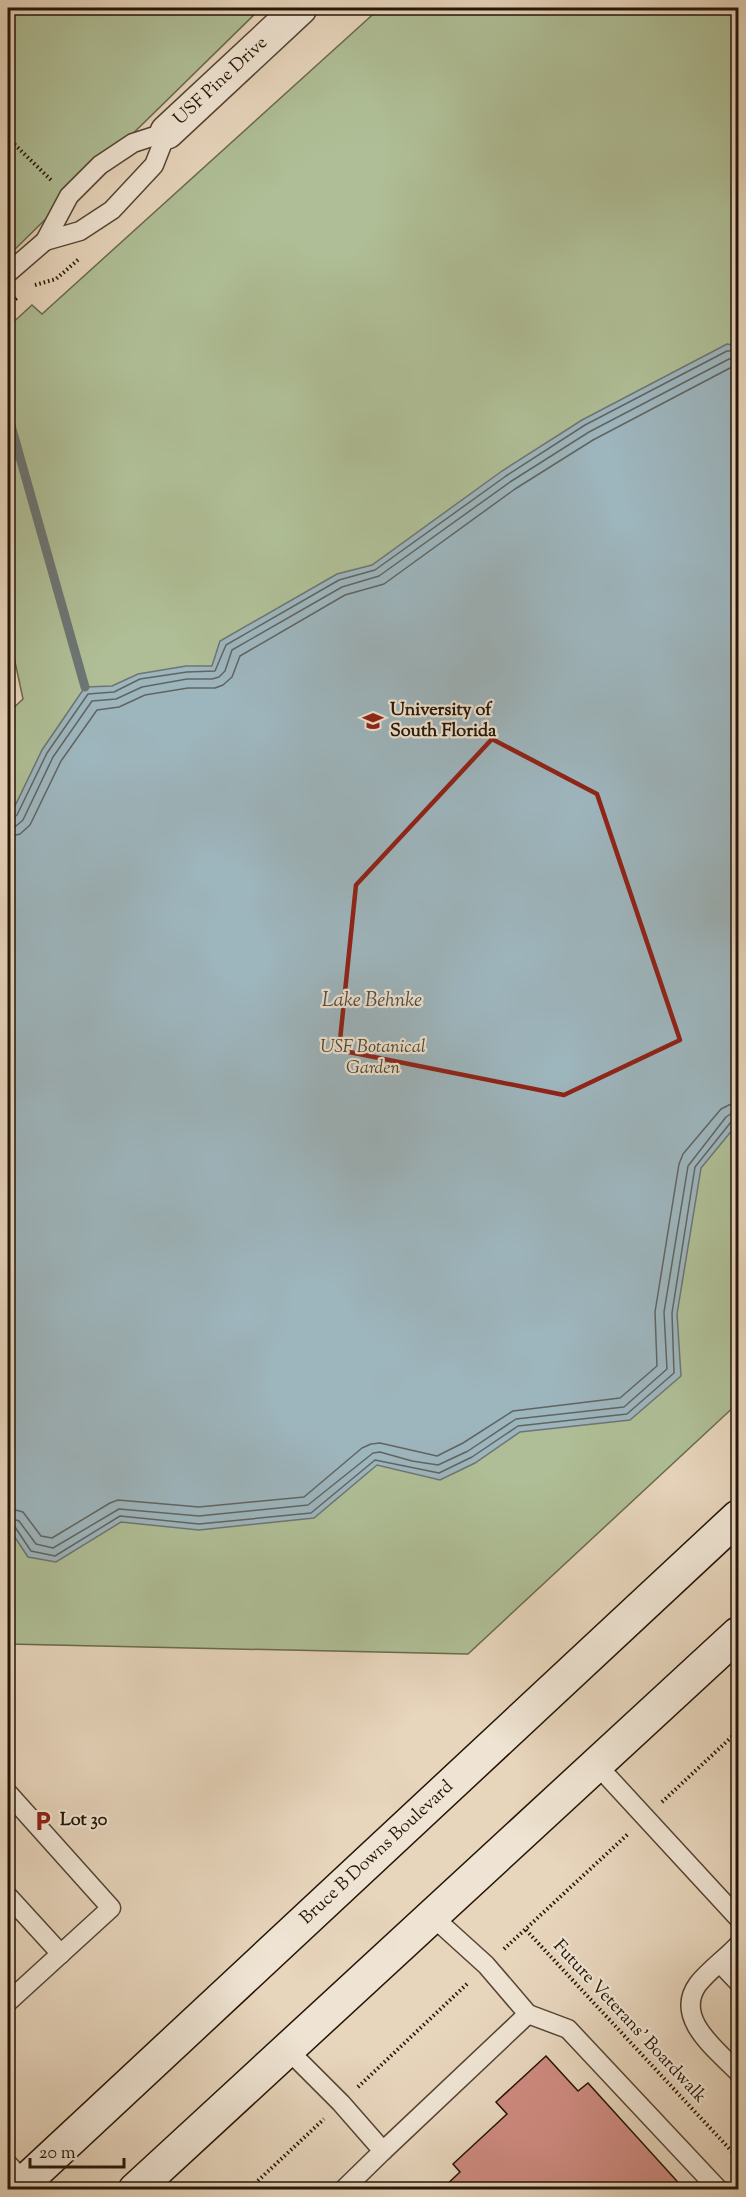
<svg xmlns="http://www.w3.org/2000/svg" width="746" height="2197" font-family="'Sorts Mill Goudy',serif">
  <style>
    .green { fill: #afbe96; stroke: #6a6a4e; stroke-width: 1.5 }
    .water { fill: #9db5bd; stroke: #6d7574; stroke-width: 1.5 }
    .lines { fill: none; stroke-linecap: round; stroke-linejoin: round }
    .shore { stroke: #606562; stroke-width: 1.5 }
    .stream { stroke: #6d7574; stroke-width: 9 }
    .building { fill: #ce8b81; stroke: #241507; stroke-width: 1.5 }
    .service-casing { stroke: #554534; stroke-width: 21 }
    .minor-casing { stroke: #554534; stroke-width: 36 }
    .secondary-casing { stroke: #241507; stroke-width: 36 }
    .path { stroke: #241507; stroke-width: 4; stroke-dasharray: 1.5 3; stroke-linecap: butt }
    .service { stroke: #efe4d3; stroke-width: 18 }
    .minor { stroke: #efe4d3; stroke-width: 33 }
    .secondary { stroke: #efe4d3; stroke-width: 33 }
    .marked { fill: none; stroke: #8f2418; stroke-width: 4.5; stroke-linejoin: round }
    .labels { text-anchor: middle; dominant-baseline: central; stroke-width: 4.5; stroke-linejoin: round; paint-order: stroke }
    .street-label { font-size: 18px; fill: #241507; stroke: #efe4d3 }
    .poi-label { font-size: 18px; font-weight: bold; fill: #241507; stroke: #efe4d3; text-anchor: start }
    .park-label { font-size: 18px; font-style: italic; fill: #4e4832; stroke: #efe4d3 }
    .water-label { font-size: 20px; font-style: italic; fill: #4e4d47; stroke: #efe4d3 }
  </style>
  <rect width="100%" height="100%" fill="#e7d5bc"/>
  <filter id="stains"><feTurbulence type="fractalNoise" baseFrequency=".00333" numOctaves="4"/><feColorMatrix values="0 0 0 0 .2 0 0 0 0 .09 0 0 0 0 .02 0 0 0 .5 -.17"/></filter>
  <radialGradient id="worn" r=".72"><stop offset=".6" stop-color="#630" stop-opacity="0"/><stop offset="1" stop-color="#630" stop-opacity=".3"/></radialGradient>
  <g class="green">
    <polygon points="8,8 261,8 8,256"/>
    <polygon points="380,8 738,8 738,1403 468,1654 8,1644 8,713 23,699 8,629 8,327 32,305 42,314"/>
  </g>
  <polygon class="water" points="727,344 738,346 738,1123 701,1168 677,1314 681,1376 630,1420 520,1432 475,1463 440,1480 377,1465 314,1518 199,1530 121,1522 56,1562 28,1557 8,1527 8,817 12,812 42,750 85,687 112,686 138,674 186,666 212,666 220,641 337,574 372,565 502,471 582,420"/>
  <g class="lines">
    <g class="shore">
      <polyline points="8,820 12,819 17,815 47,753 88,694 114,692 140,679 187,672 215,671 226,645 339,580 375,570 506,476 585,425 727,351 738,351"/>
      <polyline points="8,828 16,826 23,820 53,757 92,701 116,699 142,687 187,679 212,679 219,677 225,671 232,650 342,587 379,576 510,482 589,432 729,359 738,359"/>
      <polyline points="8,837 20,834 30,825 61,761 97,710 119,707 145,695 188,688 215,688 223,685 232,677 240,656 345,595 384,584 515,489 593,440 730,368 738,368"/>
      <polyline points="8,1508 23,1512 41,1536 52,1538 110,1503 118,1500 199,1507 304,1497 362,1448 371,1444 380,1443 437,1456 463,1443 513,1411 620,1398 657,1366 655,1312 679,1164 683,1154 721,1109 729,1105 738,1103"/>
      <polyline points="8,1517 19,1521 36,1544 53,1548 119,1509 199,1516 308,1505 373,1453 380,1452 412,1461 438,1465 468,1451 516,1419 624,1407 667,1369 664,1312 688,1166 726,1117 732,1113 738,1112"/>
      <polyline points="8,1524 15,1527 31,1551 55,1556 120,1516 199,1524 311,1513 375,1460 439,1473 472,1457 518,1426 627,1414 674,1373 672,1313 695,1167 731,1122 738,1120"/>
    </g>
    <polyline class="stream" points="8,415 85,687"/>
  </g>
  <polygon class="building" points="546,2056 578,2091 588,2083 685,2190 441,2190 460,2172 453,2164 507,2114 496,2102"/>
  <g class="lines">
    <g class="service-casing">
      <g id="service">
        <polyline points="45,241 80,231 112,210 154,165 167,132"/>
        <polyline points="8,273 45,241 69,196 100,165 133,143 167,132"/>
        <polyline points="597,1765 738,1918"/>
        <polyline points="8,1793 111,1908 8,2002"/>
        <polyline points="8,1896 61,1954"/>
        <polyline points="433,1917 486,1965 528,2014 568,2029 719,2190"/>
        <path d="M738,1945C726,1958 709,1970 698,1984C673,2018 717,2050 738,2072"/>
        <polyline points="720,1963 738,1982"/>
        <polyline points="288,2050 341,2103 383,2151 343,2190"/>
        <polyline points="383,2151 528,2014"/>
        <polyline points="8,2164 29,2187"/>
      </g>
    </g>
    <g class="minor-casing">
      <g id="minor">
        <path id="s1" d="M167,132L300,8"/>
      </g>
    </g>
    <g class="secondary-casing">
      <g id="secondary">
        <path id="s2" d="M16,2190L738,1517"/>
        <polyline points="135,2190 738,1634"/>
      </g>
    </g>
    <g class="path">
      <polyline points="8,138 51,180"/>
      <polyline points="35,285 56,279 79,259"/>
      <polyline points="8,304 17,298"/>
      <polyline points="662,1802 738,1731"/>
      <polyline points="526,1930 738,2158"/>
      <polyline points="504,1949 628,1834"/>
      <polyline points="358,2087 468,1983"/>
      <polyline points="248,2190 324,2119"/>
    </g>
    <use href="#service" class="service"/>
    <use href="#minor" class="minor"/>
    <use href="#secondary" class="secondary"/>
  </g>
  <path class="marked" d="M492,739L597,794L680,1040L564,1095L339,1050L356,885Z"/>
  <defs>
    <g id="university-bare" transform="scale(1.62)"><path d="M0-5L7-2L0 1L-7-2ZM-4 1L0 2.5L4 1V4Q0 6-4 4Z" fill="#8f2418" stroke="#efe4d3" stroke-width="2.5" paint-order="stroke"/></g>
    <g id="parking-bare" transform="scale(1.62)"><path d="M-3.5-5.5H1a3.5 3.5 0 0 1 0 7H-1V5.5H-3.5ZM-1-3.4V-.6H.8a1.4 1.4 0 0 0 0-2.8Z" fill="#8f2418" stroke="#efe4d3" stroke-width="2.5" paint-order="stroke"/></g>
  </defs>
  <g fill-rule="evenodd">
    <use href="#university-bare" x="373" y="721"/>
    <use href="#parking-bare" x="43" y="1821"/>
  </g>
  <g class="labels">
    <g class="street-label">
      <text stroke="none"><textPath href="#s1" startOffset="74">USF Pine Drive</textPath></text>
      <text stroke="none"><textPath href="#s2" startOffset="494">Bruce B Downs Boulevard</textPath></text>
      <text transform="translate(629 2022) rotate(47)">Future Veterans' Boardwalk</text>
    </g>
    <g class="poi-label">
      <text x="390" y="711">University of<tspan x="390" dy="21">South Florida</tspan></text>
      <text x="60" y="1821">Lot 30</text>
    </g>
    <g class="park-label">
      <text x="373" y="1048">USF Botanical<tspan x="373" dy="21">Garden</tspan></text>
    </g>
    <g class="water-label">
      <text x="372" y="1001">Lake Behnke</text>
    </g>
  </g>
  <rect width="746" height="2197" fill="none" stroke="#e7d5bc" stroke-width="30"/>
  <rect x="9" y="9" width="728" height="2179" fill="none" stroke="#241507" stroke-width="3"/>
  <rect x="15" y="15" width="716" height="2167" fill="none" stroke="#241507" stroke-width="1.5"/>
  <path d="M30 2158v9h94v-9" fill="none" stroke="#241507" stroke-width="3"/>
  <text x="39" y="2158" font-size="18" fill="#241507" stroke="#efe4d3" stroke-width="4.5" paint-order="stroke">20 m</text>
  <rect width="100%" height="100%" filter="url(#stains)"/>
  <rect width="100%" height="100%" fill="url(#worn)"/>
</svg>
